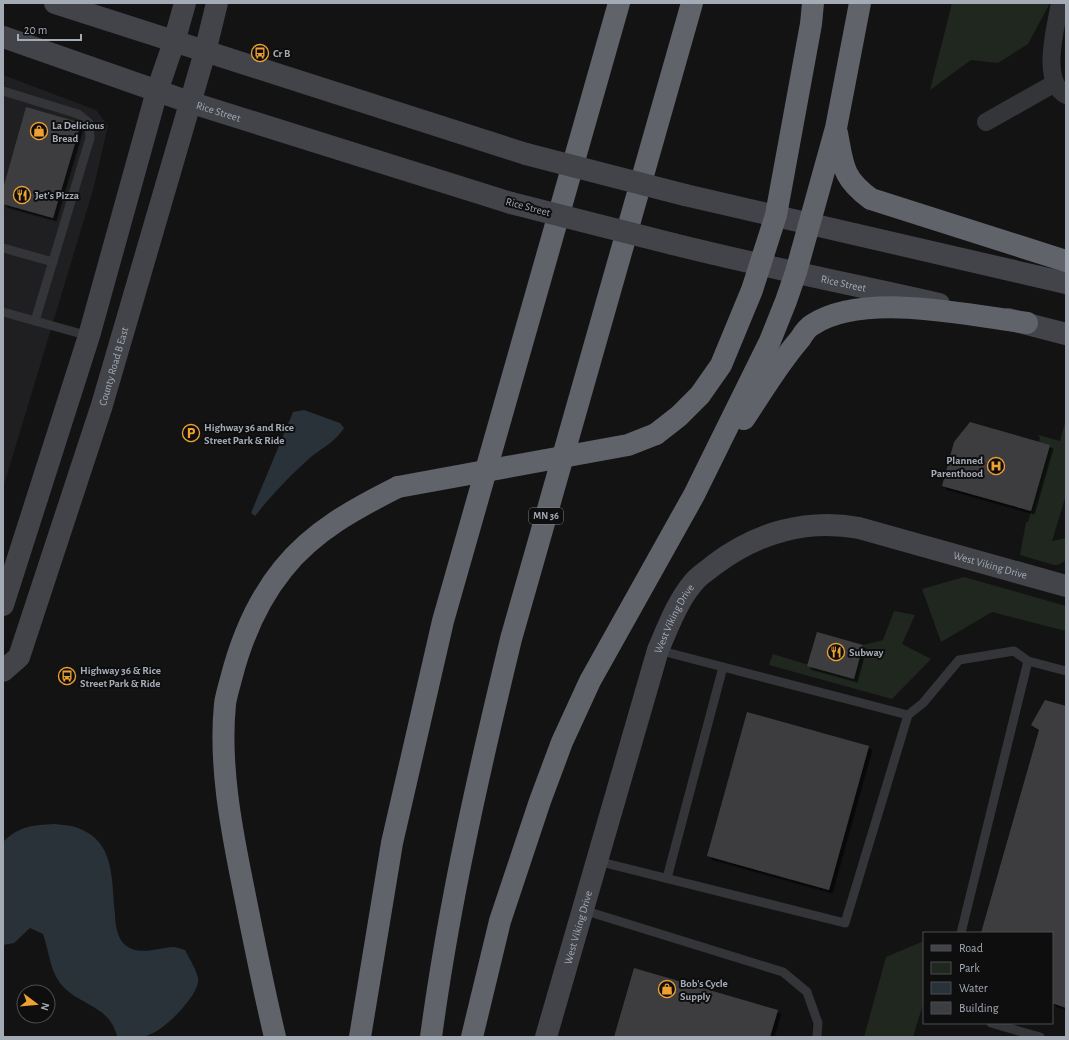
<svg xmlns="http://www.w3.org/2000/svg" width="1069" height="1040" font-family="'Alegreya Sans',sans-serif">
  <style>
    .built { fill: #1f1f21 }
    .green { fill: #1f271f }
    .water { fill: #293238 }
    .building { fill: #3d3e41; filter: url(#shadow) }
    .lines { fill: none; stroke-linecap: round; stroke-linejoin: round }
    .lane { stroke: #343539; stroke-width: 9 }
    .street { stroke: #343539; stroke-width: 18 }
    .secondary { stroke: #424449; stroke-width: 22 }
    .highway { stroke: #60636a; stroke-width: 22 }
    .secondary-bridge { stroke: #424449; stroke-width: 22 }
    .highway-bridge { stroke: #60636a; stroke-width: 22 }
    .labels { text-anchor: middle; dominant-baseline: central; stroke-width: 4; stroke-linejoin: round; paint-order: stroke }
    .shield { fill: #0e0e0f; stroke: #777c83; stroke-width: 1 }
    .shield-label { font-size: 10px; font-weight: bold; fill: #a4abb5 }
    .poi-label { font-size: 11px; font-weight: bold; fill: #a4abb5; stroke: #0e0e0f; text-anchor: start }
    .street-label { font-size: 11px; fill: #a4abb5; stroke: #0e0e0f }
  </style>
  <defs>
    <filter id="shadow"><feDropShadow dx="3.5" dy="3.5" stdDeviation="0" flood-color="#0009"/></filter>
  </defs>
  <rect width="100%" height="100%" fill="#131314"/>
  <polygon class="built" points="3,75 96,110 108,126 93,190 3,488"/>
  <g class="green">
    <polygon points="952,3 1050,3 1028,44 998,63 971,60 930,90"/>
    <polygon points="1066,419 1066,495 1052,541 1066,538 1066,560 1058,565 1054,565 1020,555 1026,522 1028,522 1050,446 1039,442 1040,437 1038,436 1039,435 1060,441"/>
    <polygon points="964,577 1066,606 1066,631 992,612 941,642 922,589"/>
    <polygon points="894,611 915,615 902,644 931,659 892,699 769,665 773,654 854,679 863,645 883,640"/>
    <polygon points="924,941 924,1001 913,1037 864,1037 886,957"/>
  </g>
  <g class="water">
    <path d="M304,410L340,423L344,428C336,441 324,447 312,456C290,476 273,493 255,516L251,513L293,412Z"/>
    <path d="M54,824C62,825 71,825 78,828C116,842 111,880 115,914C115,923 117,936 123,943C136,957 158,948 173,947C177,947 181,949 185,950C189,958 196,969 198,978C201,993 167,1027 153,1033C142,1039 129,1038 117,1036C109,1004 78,1006 60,983C50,970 49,951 43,934L30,928L14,943L3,945V842C19,826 33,825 54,824Z"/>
  </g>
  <g class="building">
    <polygon points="26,107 81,123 53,218 3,204 3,189"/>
    <polygon points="970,422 1050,445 1031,511 942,486 954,442"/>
    <polygon points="817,632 863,645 854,679 807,666"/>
    <polygon points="1045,700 1066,706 1066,1008 1052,1003 1052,933 981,933 1039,730 1031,725"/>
    <polygon points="747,712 869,746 829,890 707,856"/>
    <polygon points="634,968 778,1010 770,1037 614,1037"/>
  </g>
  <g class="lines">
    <g class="lane">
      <polyline points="3,91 78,114 89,123 90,138 35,321"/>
      <polyline points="3,248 53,262"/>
      <polyline points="3,312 89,336"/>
      <polyline points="658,650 908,715"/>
      <polyline points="597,861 845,923 908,715 923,703 959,660 1014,651 1028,661 1066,671"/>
      <polyline points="667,878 723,667"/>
      <polyline points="583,910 783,972 807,992 818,1023 817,1037"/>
      <polyline points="961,933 1028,661"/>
      <polyline points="991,1023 1040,1037"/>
    </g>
    <g class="street">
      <path d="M1060,3C1056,27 1040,81 1066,95"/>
      <polyline points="986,122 1055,83"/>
    </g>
    <g class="secondary">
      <polyline points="55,3 526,154"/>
      <path id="s1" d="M3,37L189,102L511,203"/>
      <polyline points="685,195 1066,283"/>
      <path id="s2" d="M673,244C761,266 850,284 939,304"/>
      <polyline points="1008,319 1066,334"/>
      <polyline points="3,605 89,336 157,91 174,42 185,3"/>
      <path id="s3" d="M3,671L19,657L102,405L205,52L217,3"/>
      <path id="s4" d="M546,1037L658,650C668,627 677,602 693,583C698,576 707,571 714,565C756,533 807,518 859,528L1066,586"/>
    </g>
    <g class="highway">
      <path d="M837,133C843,165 842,178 871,199L1066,261"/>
      <path d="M744,419C762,392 779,363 800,339C803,334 807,328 812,325C863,291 969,315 1027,323"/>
      <polyline points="656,434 679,416 700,395 721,365 752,290 776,215 811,24 813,3"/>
      <path d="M275,1037C263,987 253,936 243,886C231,827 219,764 225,704C226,696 229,687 231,679C241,640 257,601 283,569C313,531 356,508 398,487"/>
      <polyline points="360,1037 392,843 443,621 619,3"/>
      <path d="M431,1037C449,903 479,771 511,639L692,3"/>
      <polyline points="472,1037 500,921 540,801 562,742 590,681 694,495 770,341 786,301 796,272 836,128 860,3"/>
    </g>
    <g class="secondary-bridge">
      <polyline points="526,154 685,195"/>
      <polyline points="511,203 673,244"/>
    </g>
    <polyline class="highway-bridge" points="398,487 628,445 656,434"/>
  </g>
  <defs>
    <g id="bus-ring" transform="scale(0.9)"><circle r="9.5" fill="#0e0e0f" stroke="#eea131" stroke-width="1.5"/><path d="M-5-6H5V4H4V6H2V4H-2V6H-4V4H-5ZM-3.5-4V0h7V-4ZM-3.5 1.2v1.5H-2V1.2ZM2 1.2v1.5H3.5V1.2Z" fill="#eea131"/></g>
    <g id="shop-ring" transform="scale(0.9)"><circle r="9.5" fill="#0e0e0f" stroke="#eea131" stroke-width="1.5"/><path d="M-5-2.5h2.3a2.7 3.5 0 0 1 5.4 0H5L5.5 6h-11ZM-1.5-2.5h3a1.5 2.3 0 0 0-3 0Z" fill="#eea131"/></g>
    <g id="restaurant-ring" transform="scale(0.9)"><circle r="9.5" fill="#0e0e0f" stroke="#eea131" stroke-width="1.5"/><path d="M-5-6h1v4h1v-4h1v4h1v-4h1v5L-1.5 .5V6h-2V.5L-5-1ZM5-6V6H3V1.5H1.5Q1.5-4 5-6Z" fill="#eea131"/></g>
    <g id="parking-ring" transform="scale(0.9)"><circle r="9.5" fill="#0e0e0f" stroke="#eea131" stroke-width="1.5"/><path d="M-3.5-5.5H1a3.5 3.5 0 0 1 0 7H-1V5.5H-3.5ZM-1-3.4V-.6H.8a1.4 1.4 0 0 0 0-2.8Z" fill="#eea131"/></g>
    <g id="hospital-ring" transform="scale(0.9)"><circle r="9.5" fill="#0e0e0f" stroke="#eea131" stroke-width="1.5"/><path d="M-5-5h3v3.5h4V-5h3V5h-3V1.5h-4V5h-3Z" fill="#eea131"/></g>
  </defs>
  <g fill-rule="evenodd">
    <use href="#bus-ring" x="260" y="53"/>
    <use href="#shop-ring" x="39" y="131"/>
    <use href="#restaurant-ring" x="22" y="195"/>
    <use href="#parking-ring" x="191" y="433"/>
    <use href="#hospital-ring" x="996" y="466"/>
    <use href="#restaurant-ring" x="836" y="652"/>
    <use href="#bus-ring" x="67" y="676"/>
    <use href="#shop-ring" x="667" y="989"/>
  </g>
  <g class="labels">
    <rect class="shield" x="529" y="508" width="34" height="16" rx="3"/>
    <g class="shield-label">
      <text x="546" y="516">MN 36</text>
    </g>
    <g class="poi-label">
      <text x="273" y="53">Cr B</text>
      <text x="52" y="125">La Delicious<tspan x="52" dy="13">Bread</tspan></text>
      <text x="35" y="195">Jet's Pizza</text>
      <text x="204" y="427">Highway 36 and Rice<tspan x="204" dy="13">Street Park &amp; Ride</tspan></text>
      <text x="983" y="460" text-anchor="end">Planned<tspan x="983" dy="13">Parenthood</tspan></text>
      <text x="849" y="652">Subway</text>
      <text x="80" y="670">Highway 36 &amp; Rice<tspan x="80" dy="13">Street Park &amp; Ride</tspan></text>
      <text x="680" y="983">Bob's Cycle<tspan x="680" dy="13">Supply</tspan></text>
    </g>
    <g class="street-label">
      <text stroke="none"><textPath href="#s1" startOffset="228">Rice Street</textPath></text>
      <text transform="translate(528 207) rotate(15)">Rice Street</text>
      <text stroke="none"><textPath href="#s2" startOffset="175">Rice Street</textPath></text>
      <text stroke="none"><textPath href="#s3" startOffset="327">County Road B East</textPath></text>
      <text stroke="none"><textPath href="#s4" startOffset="797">West Viking Drive</textPath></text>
      <text stroke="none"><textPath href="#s4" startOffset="438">West Viking Drive</textPath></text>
      <text stroke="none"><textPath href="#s4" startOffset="114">West Viking Drive</textPath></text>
    </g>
  </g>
  <rect width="1069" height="1040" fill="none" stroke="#a4abb5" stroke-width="8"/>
  <rect x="923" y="932" width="130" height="92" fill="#0e0e0f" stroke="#4a4d51"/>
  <rect x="931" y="945" width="20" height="6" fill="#424449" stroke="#4a4d51"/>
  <text x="959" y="952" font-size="12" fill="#a4abb5">Road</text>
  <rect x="931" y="962" width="20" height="12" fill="#1f271f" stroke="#4a4d51"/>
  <text x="959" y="972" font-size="12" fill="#a4abb5">Park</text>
  <rect x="931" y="982" width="20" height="12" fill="#293238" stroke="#4a4d51"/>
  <text x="959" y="992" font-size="12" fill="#a4abb5">Water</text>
  <rect x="931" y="1002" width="20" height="12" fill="#3d3e41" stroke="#4a4d51"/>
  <text x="959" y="1012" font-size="12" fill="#a4abb5">Building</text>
  <g transform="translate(36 1004) rotate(106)"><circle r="19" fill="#0e0e0f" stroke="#4a4d51"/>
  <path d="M0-3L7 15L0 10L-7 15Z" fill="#eea131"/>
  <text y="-6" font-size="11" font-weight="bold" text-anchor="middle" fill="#a4abb5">N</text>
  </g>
  <path d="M18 34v6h63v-6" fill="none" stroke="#a4abb5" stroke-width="2"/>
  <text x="24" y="34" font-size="12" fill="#a4abb5" stroke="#0e0e0f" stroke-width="3" paint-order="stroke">20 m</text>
</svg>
